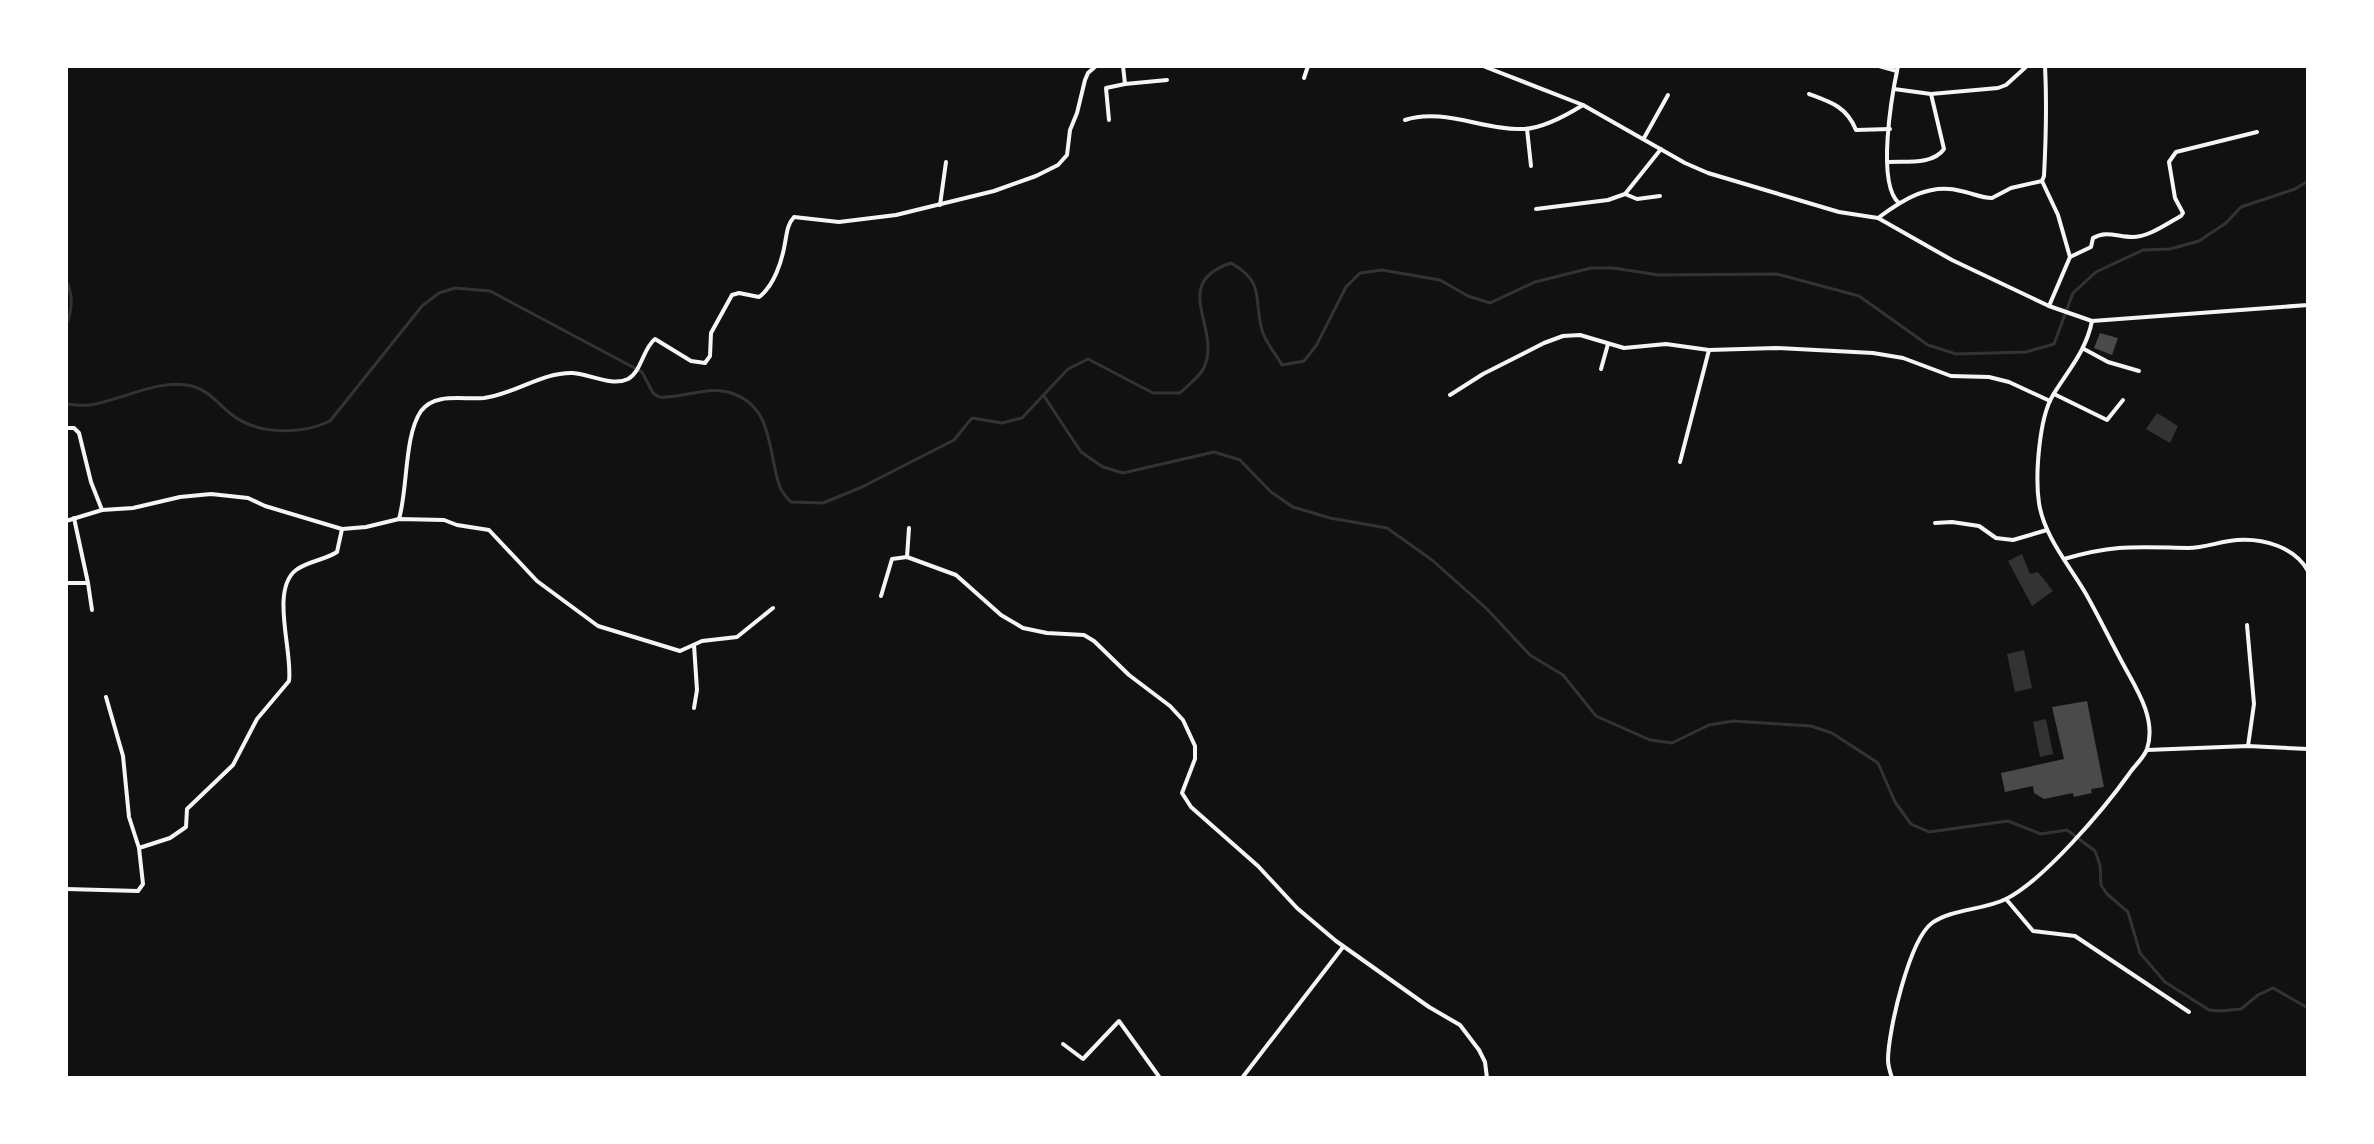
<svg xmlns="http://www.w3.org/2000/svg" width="2374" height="1144" font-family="'PT Sans Narrow',sans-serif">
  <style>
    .water { fill: #333 }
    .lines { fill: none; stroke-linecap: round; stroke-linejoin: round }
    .stream { stroke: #333; stroke-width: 3 }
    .building { fill: #4a4a4a }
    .minor { stroke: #f5f5f5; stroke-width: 4 }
  </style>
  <rect width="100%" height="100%" fill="#111"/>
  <g class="water">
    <polygon points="2157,413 2178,426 2170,443 2146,429"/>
    <polygon points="2022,554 2030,574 2038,572 2053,591 2032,606 2008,561"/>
    <polygon points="2024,650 2032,688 2015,692 2007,654"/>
    <polygon points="2046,719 2053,754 2040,757 2033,722"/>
  </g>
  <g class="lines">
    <g class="stream">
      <path d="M66,280C73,295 73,310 66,325"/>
      <polyline points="1044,396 1081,452 1103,467 1123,473 1214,452 1240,460 1271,492 1293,507 1330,518 1387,528 1432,560 1486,608 1530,655 1563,675 1596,716 1650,740 1672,743 1709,725 1733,721 1811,726 1832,733 1878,763 1895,802 1911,824 1929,832 2008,821 2041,834 2067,830 2095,851 2100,865 2101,885 2107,894 2128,912 2140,953 2165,982 2209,1010 2221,1011 2241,1009 2258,995 2273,988 2308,1008"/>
      <path d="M66,404C74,405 83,406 90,405C122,400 159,378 192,386C210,391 217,403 231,414C257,435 301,435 330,421L422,306L439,293L455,288L490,291L642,372L653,393L659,397C681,399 706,386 728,392C775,405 767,452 780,487C782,492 787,498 791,502L823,503L862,487L954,440L972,418L1002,423L1022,418L1068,369L1088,359L1153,393H1180C1188,385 1202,375 1205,365C1220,326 1170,283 1231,263C1266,283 1253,298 1262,330C1265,342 1276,354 1282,365L1304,361L1316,346L1346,287L1360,273L1382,270L1440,280L1468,296L1490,303L1535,282L1591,268H1613L1659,275L1777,274L1859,296L1928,345L1956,354L2026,352L2054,344L2073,293L2096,272L2143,250L2170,249L2199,241L2226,223L2241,207L2295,189L2308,181"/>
    </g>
  </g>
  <g class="building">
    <polygon points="2100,333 2118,338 2112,355 2094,348"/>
    <polygon points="2087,701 2104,787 2091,789 2092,793 2074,797 2073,793 2044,799 2034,793 2033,786 2005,792 2001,773 2064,759 2052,707"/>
  </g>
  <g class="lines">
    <g class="minor">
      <polyline points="1123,66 1125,84 1167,80"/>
      <path d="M1483,66L1583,105L1685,163L1708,173L1839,212L1878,218L1952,260L2049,306L2092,321C2086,351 2069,369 2053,395C2039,418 2035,476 2039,503C2044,536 2069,565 2086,594C2099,617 2110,640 2123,664C2136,688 2157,719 2147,749C2144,758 2134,766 2129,774C2104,809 2044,880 2006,899C1984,910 1951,909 1932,923C1909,940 1888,1032 1888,1060C1888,1066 1890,1072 1892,1078"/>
      <polyline points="1879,66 1897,71"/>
      <path d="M1898,66C1892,94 1876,184 1899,203"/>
      <polyline points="1304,78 1308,66"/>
      <polyline points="1894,89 1931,94 1998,88 2006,85 2027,66"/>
      <path d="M1809,94C1831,102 1847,107 1856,130L1890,129"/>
      <polyline points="1109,120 1106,88 1125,84"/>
      <path d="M1405,120C1442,107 1486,131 1524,129C1544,128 1567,115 1583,105"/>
      <polyline points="1527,129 1531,166"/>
      <polyline points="1644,138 1668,95"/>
      <path d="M1888,162C1906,161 1933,165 1944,149L1931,94"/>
      <polyline points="2042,181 2058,215 2070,257 2049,306"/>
      <polyline points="1625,194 1637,199 1660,196"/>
      <polyline points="940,205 946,162"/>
      <polyline points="1536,209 1608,200 1625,194 1661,149"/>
      <path d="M1878,218C1902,200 1930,182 1961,191C1972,193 1981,198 1992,198L2011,188L2042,181L2044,176C2046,138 2047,104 2045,66"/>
      <path d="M2070,257L2091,247L2093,238C2106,230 2118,237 2132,237C2149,237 2166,224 2181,216L2183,213L2175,198L2169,162L2176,152L2257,132"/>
      <polyline points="2092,321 2308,305"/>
      <polyline points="2084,349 2108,362 2139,371"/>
      <polyline points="1601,369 1608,344"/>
      <polyline points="2054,394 2107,420 2123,400"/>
      <polyline points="1450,395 1483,374 1544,343 1563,336 1580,335 1624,348 1666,344 1709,350 1776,348 1873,353 1903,358 1951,376 1989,377 2009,382 2050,401"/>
      <polyline points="66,428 74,428 79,433 91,482 102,510"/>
      <polyline points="1680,462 1709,350"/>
      <path d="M399,519C408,488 404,436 421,411C435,392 464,400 484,398C515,394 542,372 573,373C590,374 612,387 628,379C642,371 643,348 655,339L691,361L705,363L710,356L711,333L732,295L739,293L759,297C774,286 782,261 785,243C787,233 787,225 794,217L839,222L896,215L994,191L1036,176L1058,165L1067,155L1070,130L1077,113L1085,80L1088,73L1096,66"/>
      <polyline points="66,521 102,510 133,508 180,497 211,494 248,498 265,506 342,529 366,527 399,519 444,520 457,525 489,530 537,581 598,626 680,651 702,641 737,637 773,608"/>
      <polyline points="1935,523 1952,522 1979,526 1996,538 2013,540 2047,530"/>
      <polyline points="907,557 909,528"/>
      <path d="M2064,559C2115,544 2137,547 2188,548C2205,548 2221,541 2237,540C2263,538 2295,547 2308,571"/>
      <polyline points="66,583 88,583 74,518"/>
      <polyline points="88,583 92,610"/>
      <polyline points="881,596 892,559 907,557 956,575 1001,615 1023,628 1047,633 1084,635 1094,641 1129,675 1170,706 1183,720 1195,746 1195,759 1182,793 1191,807 1258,866 1297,908 1336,941 1429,1007 1460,1025 1479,1050 1485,1062 1487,1078"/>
      <polyline points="2247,625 2254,704 2248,746"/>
      <path d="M106,697L123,756L129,817L139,848L170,838L186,827L187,809L233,765L257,719L289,681C293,652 270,590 296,570C308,561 325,560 337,552L342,529"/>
      <polyline points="694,708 697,690 694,645"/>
      <polyline points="2147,750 2248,746 2308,749"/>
      <polyline points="66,889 138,891 143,884 139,848"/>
      <polyline points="2006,899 2033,931 2075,936 2189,1012"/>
      <polyline points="1063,1044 1083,1059 1119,1021 1160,1078"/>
      <polyline points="1242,1078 1343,947"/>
      <polyline points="1465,1078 1468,1078"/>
    </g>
  </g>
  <rect width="2374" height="1144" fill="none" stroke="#ffffff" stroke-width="136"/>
</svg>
